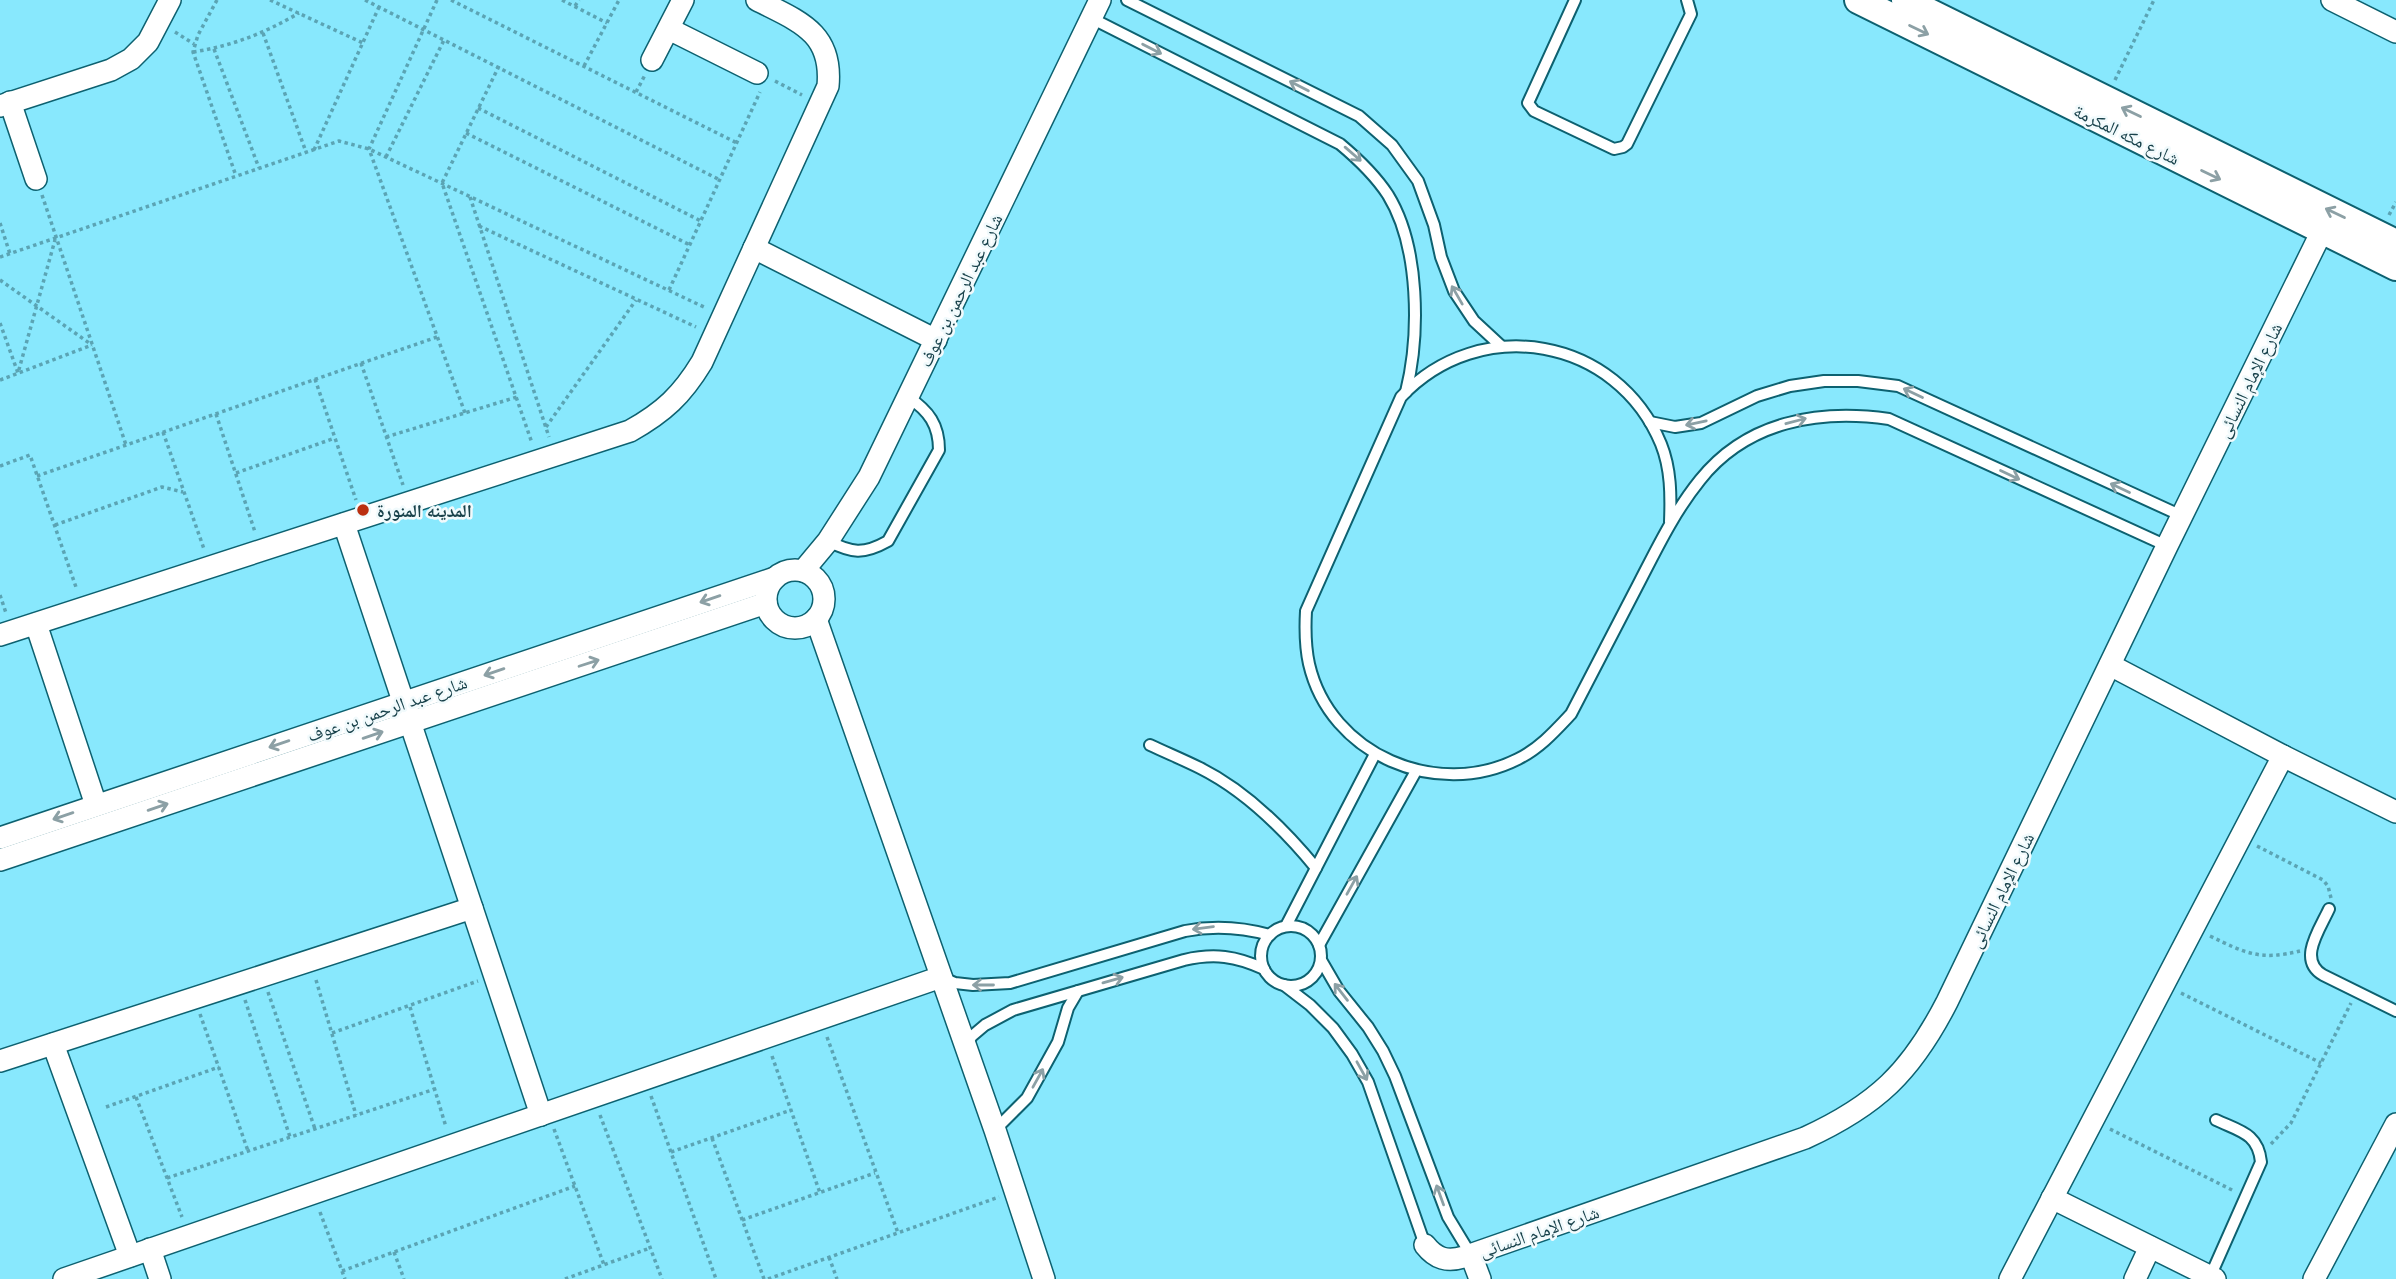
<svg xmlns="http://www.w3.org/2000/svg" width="2396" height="1279" font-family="'PT Serif','Noto Naskh Arabic',serif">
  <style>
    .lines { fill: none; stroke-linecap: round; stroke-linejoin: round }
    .service-casing { stroke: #0d6170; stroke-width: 14 }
    .minor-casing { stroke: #0d6170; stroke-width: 24 }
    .tertiary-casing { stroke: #0d6170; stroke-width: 30 }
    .path { stroke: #5ba4b4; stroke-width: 3.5; stroke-dasharray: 3.5 3.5; stroke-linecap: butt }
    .service { stroke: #fff; stroke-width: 10 }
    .minor { stroke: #fff; stroke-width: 21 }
    .tertiary { stroke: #fff; stroke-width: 26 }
    .oneway { stroke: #8ca0a5 }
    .poi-dot { fill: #ba2f10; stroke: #f1fafc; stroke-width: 2.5 }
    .labels { text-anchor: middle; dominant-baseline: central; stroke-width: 5; stroke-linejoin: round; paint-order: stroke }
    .street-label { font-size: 18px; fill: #19424b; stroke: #f1fafc }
    .poi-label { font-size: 18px; font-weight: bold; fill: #19424b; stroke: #f1fafc; text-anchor: start }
  </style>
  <rect width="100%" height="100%" fill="#88e8fd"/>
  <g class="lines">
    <g class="service-casing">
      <g id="service">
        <polyline points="1127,0 1359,116 1392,145 1418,181 1434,225 1441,257 1454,291 1474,321 1501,346"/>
        <polyline points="1575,0 1528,103 1534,111 1614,149 1623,147 1627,144 1691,14 1687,0"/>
        <path d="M1091,18L1340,144C1358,159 1375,175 1388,195C1420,247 1420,335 1406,392"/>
        <polyline points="1650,422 1675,427 1701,423 1757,396 1790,386 1824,381 1858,381 1898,386 2182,516"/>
        <path d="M1670,522C1671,495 1671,469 1661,444C1617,337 1480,313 1401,397L1306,611C1305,629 1305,646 1309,664C1330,755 1437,800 1518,759C1540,748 1555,731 1571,714C1594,670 1617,625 1640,581C1658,546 1675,511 1700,480C1747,421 1819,409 1889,419L2167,546"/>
        <path d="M828,541C852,553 863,555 888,541L939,450C939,425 929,411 908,397"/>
        <path d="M1150,745C1167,753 1184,760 1200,768C1246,791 1284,829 1316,868"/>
        <path d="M2329,909C2320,929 2297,960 2323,975L2396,1011"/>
        <polyline points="1286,926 1375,754"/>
        <circle cx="1291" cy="956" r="30"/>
        <polyline points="1319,945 1416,771"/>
        <polyline points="1321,960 1339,991 1368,1027 1383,1051 1395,1076 1448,1217 1471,1255"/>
        <path d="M943,978L955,983L973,985L1010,983L1185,931C1215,925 1241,927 1270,935"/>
        <polyline points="1284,985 1310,1005 1333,1028 1352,1054 1368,1082 1425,1245"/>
        <path d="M966,1044L972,1036L985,1025L1013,1010L1184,960C1214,953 1236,956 1264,969"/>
        <polyline points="995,1130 1027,1098 1058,1042 1068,1008 1078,991"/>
        <path d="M2210,1277L2261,1162C2258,1133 2239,1131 2216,1120"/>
      </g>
    </g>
    <g class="minor-casing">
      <g id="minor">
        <polyline points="2332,0 2396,32"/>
        <polyline points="669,29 757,73"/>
        <polyline points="652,60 683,0"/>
        <polyline points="10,102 36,179"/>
        <polyline points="0,106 111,70 131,59 148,42 170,0"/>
        <polyline points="754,248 936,340"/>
        <polyline points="344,524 541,1115"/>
        <circle cx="795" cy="599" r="29"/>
        <polyline points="803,571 828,541 869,477 1100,0"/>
        <polyline points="816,619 995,1130 1044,1279"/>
        <polyline points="36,624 96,805"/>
        <path d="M0,635L630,431C664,412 682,395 702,362L828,86C833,32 798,21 757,0"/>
        <polyline points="2110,665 2283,756 2396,812"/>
        <polyline points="0,838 775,578"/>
        <polyline points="0,860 766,603"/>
        <polyline points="53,1044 130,1256"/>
        <polyline points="0,1061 472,908"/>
        <polyline points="2052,1198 2215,1279"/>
        <path d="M1425,1245C1436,1259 1447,1262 1464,1257L1805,1138C1877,1105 1911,1072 1947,1002L2167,546L2322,231"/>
        <polyline points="150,1249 160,1279"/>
        <polyline points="1471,1255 1480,1279"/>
        <polyline points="64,1279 941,977"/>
        <polyline points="2010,1279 2283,756"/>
        <polyline points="2135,1279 2150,1247"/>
        <polyline points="2314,1279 2396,1124"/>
      </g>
    </g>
    <g class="tertiary-casing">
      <g id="tertiary">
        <polyline points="1858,0 2396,267"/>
        <polyline points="1905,0 2396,243"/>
      </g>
    </g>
    <g class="path">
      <polyline points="217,0 198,35 193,52 236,176"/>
      <polyline points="270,0 363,43"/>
      <polyline points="365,0 720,180"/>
      <polyline points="437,0 369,149 465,413"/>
      <polyline points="451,0 737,143"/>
      <polyline points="562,0 607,23"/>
      <polyline points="575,6 579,0"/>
      <polyline points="175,32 194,44"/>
      <polyline points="263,33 306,152"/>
      <polyline points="214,49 259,168"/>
      <path d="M193,52C232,46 265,33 299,13"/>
      <polyline points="499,66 442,183 532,443"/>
      <polyline points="584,66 619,0"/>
      <polyline points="2115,80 2154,0"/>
      <polyline points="775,81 802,95"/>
      <polyline points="636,92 645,75"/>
      <polyline points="478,108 701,221"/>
      <polyline points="466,133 690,245"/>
      <polyline points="314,150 379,7"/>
      <polyline points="386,157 444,40"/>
      <polyline points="42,195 126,445"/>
      <polyline points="470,197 549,437"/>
      <polyline points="2389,215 2396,202"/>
      <polyline points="0,223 10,254"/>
      <polyline points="479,226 696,327"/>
      <polyline points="0,257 339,141 369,149 706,308"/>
      <polyline points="0,280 92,345"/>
      <polyline points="669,290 760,92"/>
      <polyline points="0,323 18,373 55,240"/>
      <polyline points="361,363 403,485"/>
      <polyline points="315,379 356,500"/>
      <polyline points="0,380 92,345"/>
      <polyline points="216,414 255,532"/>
      <polyline points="546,427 636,300"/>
      <polyline points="163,432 204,549"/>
      <polyline points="386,437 517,397"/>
      <polyline points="0,466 30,455 77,590"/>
      <polyline points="236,473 335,438"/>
      <polyline points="37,476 437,337"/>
      <polyline points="55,525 162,487 183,492"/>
      <polyline points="0,595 6,613"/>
      <polyline points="2257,846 2323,880 2328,886 2331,898"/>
      <path d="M2210,936C2245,953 2260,961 2300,951"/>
      <polyline points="316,980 356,1115"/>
      <polyline points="268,992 315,1129"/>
      <polyline points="2181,993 2321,1063"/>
      <polyline points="245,1000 290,1137"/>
      <polyline points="410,1007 446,1127"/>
      <polyline points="200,1014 248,1151"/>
      <polyline points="332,1033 478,981"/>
      <polyline points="827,1037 898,1233"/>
      <polyline points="772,1056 820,1193"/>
      <polyline points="651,1096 716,1279"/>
      <polyline points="136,1097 182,1217"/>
      <polyline points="106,1107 219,1067"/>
      <polyline points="600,1115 662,1279"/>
      <polyline points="554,1129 604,1265"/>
      <polyline points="2110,1129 2234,1191"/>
      <polyline points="712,1138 764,1279"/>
      <polyline points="2271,1144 2291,1123 2351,1003"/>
      <polyline points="671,1152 791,1110"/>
      <polyline points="167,1178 435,1089"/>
      <polyline points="320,1212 345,1279"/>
      <polyline points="742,1220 875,1173"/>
      <polyline points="394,1252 404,1279"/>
      <polyline points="829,1257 837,1279"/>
      <polyline points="342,1271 575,1186"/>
      <polyline points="565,1279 650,1248"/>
      <polyline points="768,1279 999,1197"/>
    </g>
    <use href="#service" class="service"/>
    <use href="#minor" class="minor"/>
    <use href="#tertiary" class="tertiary"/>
  </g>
  <defs><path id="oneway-shaft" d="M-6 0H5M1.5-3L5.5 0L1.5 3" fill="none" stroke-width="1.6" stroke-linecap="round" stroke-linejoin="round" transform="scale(1.75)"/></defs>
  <g class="oneway">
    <use href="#oneway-shaft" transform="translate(1919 30) rotate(26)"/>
    <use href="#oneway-shaft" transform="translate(1152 49) rotate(27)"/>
    <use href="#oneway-shaft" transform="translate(1299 86) rotate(-153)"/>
    <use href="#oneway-shaft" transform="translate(2131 112) rotate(-154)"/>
    <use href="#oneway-shaft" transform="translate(1353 154) rotate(41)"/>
    <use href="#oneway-shaft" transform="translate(2211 175) rotate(26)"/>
    <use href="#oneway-shaft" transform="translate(2335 213) rotate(-154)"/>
    <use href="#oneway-shaft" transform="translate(1457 295) rotate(-120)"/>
    <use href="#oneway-shaft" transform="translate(1913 393) rotate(-155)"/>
    <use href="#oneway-shaft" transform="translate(1796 421) rotate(-15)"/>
    <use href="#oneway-shaft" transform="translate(1696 423) rotate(168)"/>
    <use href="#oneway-shaft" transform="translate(2010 475) rotate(25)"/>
    <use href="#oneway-shaft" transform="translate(2120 488) rotate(-155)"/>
    <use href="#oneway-shaft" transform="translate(710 599) rotate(161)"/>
    <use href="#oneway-shaft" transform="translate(589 663) rotate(-18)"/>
    <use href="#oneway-shaft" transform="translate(494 672) rotate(161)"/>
    <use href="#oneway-shaft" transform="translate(373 735) rotate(-19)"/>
    <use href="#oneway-shaft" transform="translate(279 744) rotate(161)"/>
    <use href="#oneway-shaft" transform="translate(158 807) rotate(-19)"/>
    <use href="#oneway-shaft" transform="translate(63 816) rotate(161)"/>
    <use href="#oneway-shaft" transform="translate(1352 885) rotate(-61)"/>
    <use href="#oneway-shaft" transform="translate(1203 928) rotate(173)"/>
    <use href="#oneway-shaft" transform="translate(1113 980) rotate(-16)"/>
    <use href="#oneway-shaft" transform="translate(983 985) rotate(-180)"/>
    <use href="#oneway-shaft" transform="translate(1341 992) rotate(-128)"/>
    <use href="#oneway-shaft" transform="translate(1362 1071) rotate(61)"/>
    <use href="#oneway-shaft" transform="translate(1038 1078) rotate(-61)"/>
    <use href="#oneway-shaft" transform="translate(1440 1195) rotate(-110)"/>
  </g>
  <circle class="poi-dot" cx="363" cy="510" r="7"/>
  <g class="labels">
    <g class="street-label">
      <text transform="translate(2127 134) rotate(26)">شارع مكه المكرمة</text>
      <text transform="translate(960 290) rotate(-64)">شارع عبد الرحمن بن عوف</text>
      <text transform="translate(2249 380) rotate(-64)">شارع الإمام النسائى</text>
      <text transform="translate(387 708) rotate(-19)">شارع عبد الرحمن بن عوف</text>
      <text transform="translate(2001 890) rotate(-64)">شارع الإمام النسائى</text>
      <text transform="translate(1539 1231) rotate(-19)">شارع الإمام النسائى</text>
    </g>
    <g class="poi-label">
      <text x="377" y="510">المدينه المنورة</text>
    </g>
  </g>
</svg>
